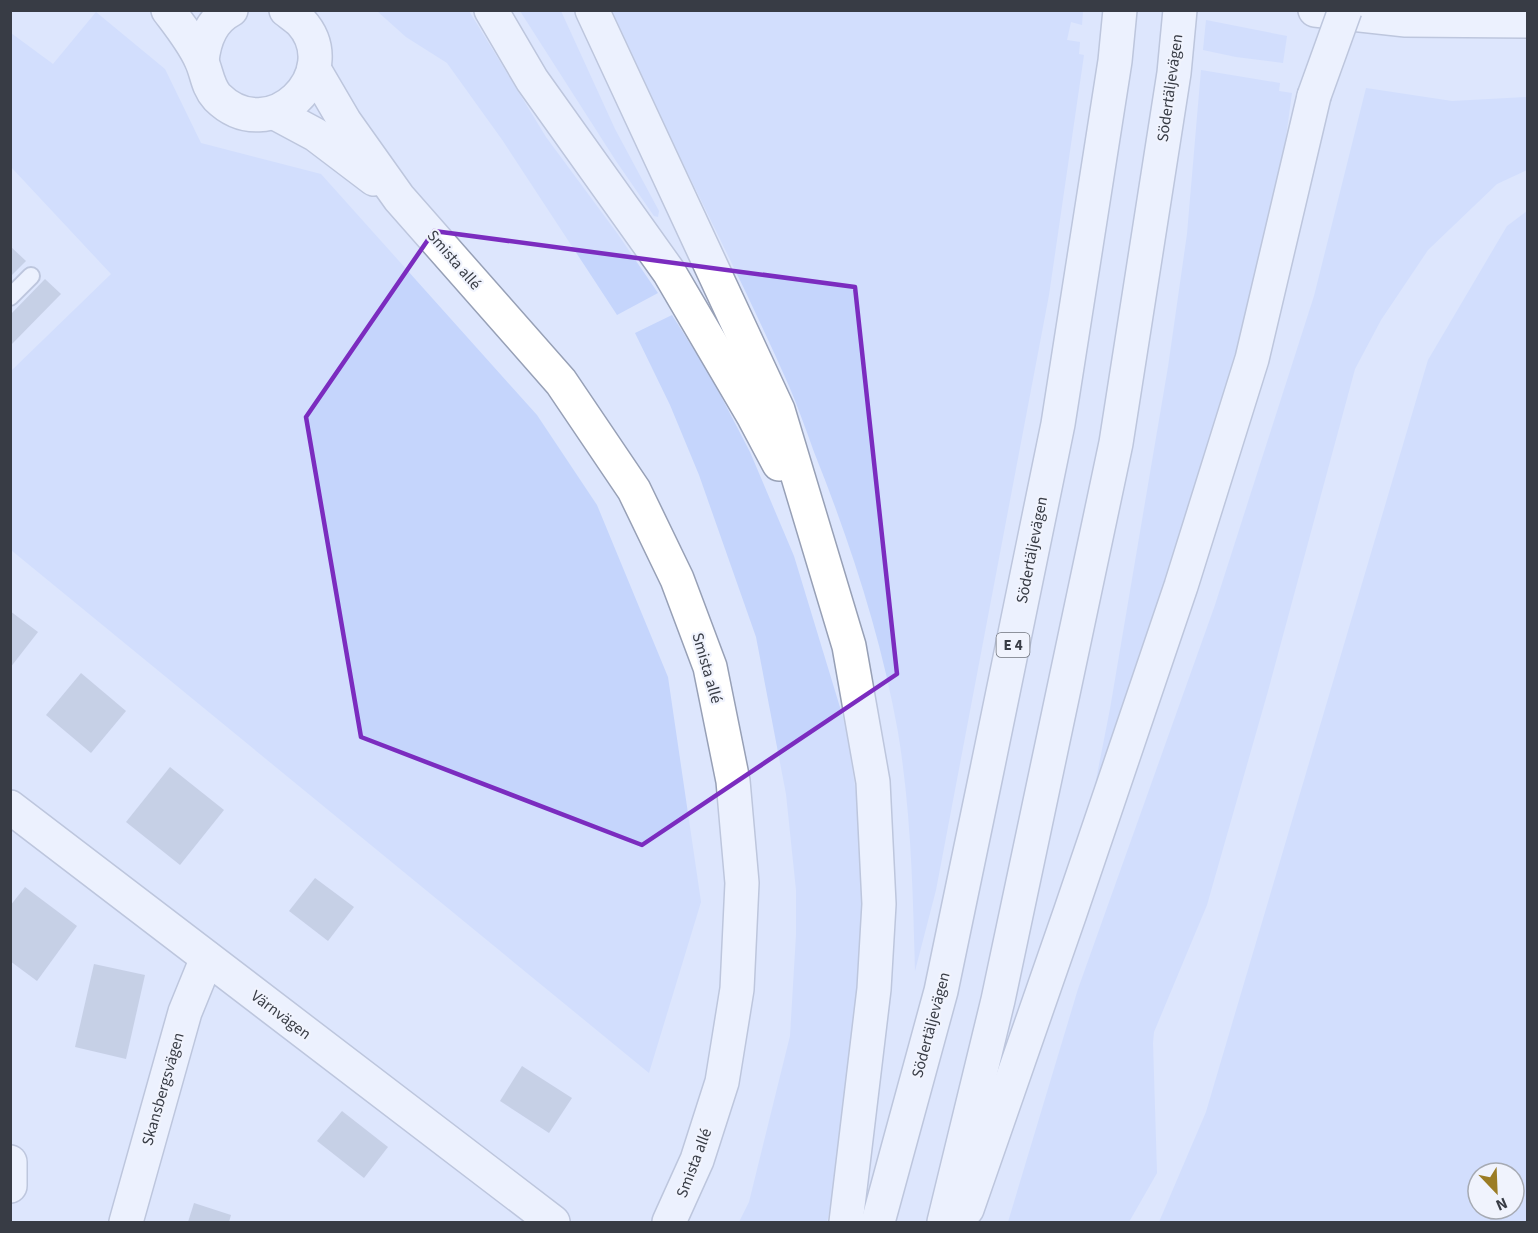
<svg xmlns="http://www.w3.org/2000/svg" width="1538" height="1233" font-family="'Source Sans 3',sans-serif">
  <style>
    .green { fill: #c5d5fc; fill-rule: evenodd }
    .building { fill: #acb5cb }
    .lines { fill: none; stroke-linecap: round; stroke-linejoin: round }
    .lane-casing { stroke: #97a0b6; stroke-width: 20 }
    .street-casing { stroke: #97a0b6; stroke-width: 36 }
    .secondary-casing { stroke: #97a0b6; stroke-width: 36 }
    .highway-casing { stroke: #97a0b6; stroke-width: 36 }
    .lane { stroke: #fff; stroke-width: 16 }
    .street { stroke: #fff; stroke-width: 33 }
    .secondary { stroke: #fff; stroke-width: 33 }
    .highway { stroke: #fff; stroke-width: 33 }
    .highway-bridge-casing { stroke: #97a0b6; stroke-width: 36; stroke-linecap: butt }
    .highway-bridge { stroke: #fff; stroke-width: 33 }
    .marked { fill: none; stroke: #7b2cbf; stroke-width: 4.5; stroke-linejoin: round }
    .labels { text-anchor: middle; dominant-baseline: central; stroke-width: 4.5; stroke-linejoin: round; paint-order: stroke }
    .shield { fill: #f0f3fd; stroke: #6f737c; stroke-width: 1.5 }
    .shield-label { font-size: 15px; font-weight: bold; fill: #383c45 }
    .street-label { font-size: 16px; fill: #383c45; stroke: #f0f3fd }
  </style>
  <rect width="100%" height="100%" fill="#dde6fd"/>
  <g class="green">
    <polygon points="377,11 469,11 546,137 617,233 658,293 617,315 503,141 447,63 406,37"/>
    <polygon points="520,11 561,11 615,129 659,211 658,217 654,216 616,161"/>
    <path d="M612,11H1083L1082,25L1071,22L1067,40L1080,42L1079,54L1084,55L1049,295L936,890L915,971C913,891 911,811 898,732C881,636 850,542 814,452C806,430 798,407 789,386C733,259 667,138 612,11Z"/>
    <polygon points="96,12 165,69 201,143 321,174 537,415 597,505 668,677 701,902 649,1073 11,550 11,371 111,274 11,167 11,33 53,64"/>
    <polygon points="1206,20 1287,36 1283,63 1236,57 1203,50"/>
    <polygon points="1201,70 1280,83 1279,91 1292,93 1282,166 1236,356 1190,524 1085,836 1110,709 1168,367 1187,234"/>
    <polygon points="1366,88 1452,101 1527,97 1527,170 1497,184 1428,250 1381,320 1355,369 1268,691 1207,905 1154,1032 1153,1043 1157,1173 1129,1222 1008,1222 1078,989 1215,605 1314,296"/>
    <path d="M1527,211V1222H1159L1206,1112L1428,360L1507,226ZM1478,1173H1514V1209H1478Z"/>
    <polygon points="672,315 710,375 750,452 794,556 846,727 864,846 870,951 854,1094 827,1222 739,1222 749,1202 790,1036 796,935 796,890 786,794 756,637 699,475 670,405 635,333"/>
  </g>
  <g class="building">
    <polygon points="10,246 26,261 10,277"/>
    <polygon points="45,279 61,294 10,346 10,315"/>
    <polygon points="10,611 38,632 10,668"/>
    <polygon points="81,673 126,711 91,753 46,715"/>
    <polygon points="170,767 224,810 180,865 126,822"/>
    <polygon points="315,878 354,907 328,941 289,911"/>
    <polygon points="25,887 77,926 37,981 10,961 10,906"/>
    <polygon points="94,964 145,975 126,1059 75,1047"/>
    <polygon points="522,1066 572,1098 549,1133 500,1101"/>
    <polygon points="342,1111 388,1147 364,1178 317,1141"/>
    <polygon points="194,1203 231,1215 229,1222 188,1222"/>
  </g>
  <g class="lines">
    <g class="lane-casing">
      <polyline id="lane" points="10,297 31,276"/>
    </g>
    <g class="street-casing">
      <g id="street">
        <polyline points="10,807 553,1222"/>
        <polyline points="10,1162 10,1186"/>
        <polyline points="126,1222 185,1012 207,958"/>
      </g>
    </g>
    <g class="secondary-casing">
      <g id="secondary">
        <path d="M168,10C180,26 193,42 201,60C207,72 207,86 217,97C270,150 347,73 301,22C297,18 291,14 286,10"/>
        <polyline points="1315,10 1406,20 1528,21"/>
        <path d="M202,61C204,42 211,20 231,10"/>
        <polyline points="314,69 345,122 399,198 561,382 634,490 677,579 710,667 733,781 742,883 737,989 722,1082 697,1160 669,1222"/>
        <polyline points="275,113 316,135 374,179"/>
      </g>
    </g>
    <g class="highway-casing">
      <g id="highway">
        <polyline points="491,10 532,80 669,272 754,417 779,464"/>
        <polyline points="592,10 778,410 849,646 873,782 879,904 874,989 846,1222"/>
        <polyline points="967,1209 1070,913 1181,586 1252,359 1314,96"/>
        <polyline points="878,1222 941,991 987,770 1058,424 1115,61 1120,10"/>
        <polyline points="944,1222 998,1000 1116,443 1174,73 1180,10"/>
      </g>
    </g>
    <use href="#lane" class="lane"/>
    <use href="#street" class="street"/>
    <use href="#secondary" class="secondary"/>
    <use href="#highway" class="highway"/>
    <g class="highway-bridge-casing">
      <polyline id="highway-bridge" points="1314,96 1345,10"/>
    </g>
    <use href="#highway-bridge" class="highway-bridge"/>
  </g>
  <path d="M0 0H1538V1233H0ZM434,231L855,287L897,674L642,845L361,737L306,417Z" fill="#dde6fd" fill-opacity=".55" fill-rule="evenodd"/>
  <path class="marked" d="M434,231L855,287L897,674L642,845L361,737L306,417Z"/>
  <g class="labels">
    <rect class="shield" x="996.5" y="633" width="33" height="24" rx="4.5"/>
    <g class="shield-label">
      <text x="1013" y="645">E 4</text>
    </g>
    <g class="street-label">
      <text transform="translate(1170 88) rotate(-82)">Södertäljevägen</text>
      <text transform="translate(454 260) rotate(49)">Smista allé</text>
      <text transform="translate(1032 550) rotate(-79)">Södertäljevägen</text>
      <text transform="translate(707 668) rotate(74)">Smista allé</text>
      <text transform="translate(281 1015) rotate(37)">Värnvägen</text>
      <text transform="translate(931 1025) rotate(-75)">Södertäljevägen</text>
      <text transform="translate(163 1089) rotate(-74)">Skansbergsvägen</text>
      <text transform="translate(694 1163) rotate(-69)">Smista allé</text>
    </g>
  </g>
  <rect width="1538" height="1233" fill="none" stroke="#383c45" stroke-width="24"/>
  <g transform="translate(1496 1191) rotate(157)"><circle r="28" fill="#f0f3fd" stroke="#a6aab3" stroke-width="1.5"/>
  <path d="M0-4.5L10 22L0 15L-10 22Z" fill="#9b7c25"/>
  <text y="-9" font-size="16" font-weight="bold" text-anchor="middle" fill="#383c45">N</text>
  </g>
</svg>
